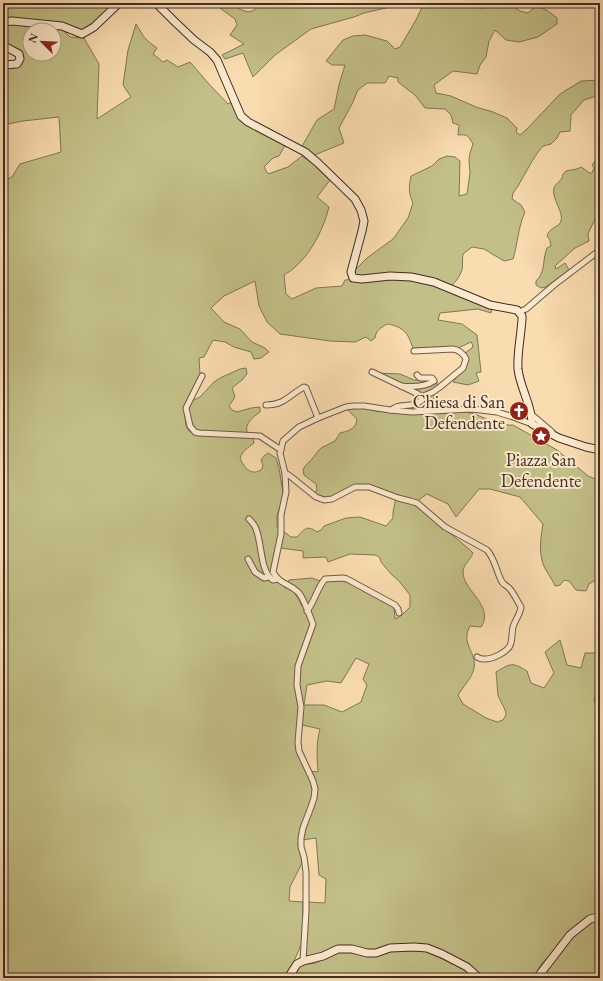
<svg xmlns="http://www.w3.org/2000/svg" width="603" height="981" font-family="'EB Garamond',serif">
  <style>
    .green { fill: #c3bf88; stroke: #807656; fill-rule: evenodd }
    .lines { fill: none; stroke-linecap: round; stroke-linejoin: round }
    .street-casing { stroke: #6c5a47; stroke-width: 7 }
    .secondary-casing { stroke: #3c2e24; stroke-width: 9 }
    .street { stroke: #fce8cc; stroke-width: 5 }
    .secondary { stroke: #fce8cc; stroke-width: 7 }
    .labels { text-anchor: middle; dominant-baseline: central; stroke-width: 4; stroke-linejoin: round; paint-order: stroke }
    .poi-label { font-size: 18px; fill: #3c2e24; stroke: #fce8cc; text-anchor: end }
  </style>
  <rect width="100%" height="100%" fill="#fadcb1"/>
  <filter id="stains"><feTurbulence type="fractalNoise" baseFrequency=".005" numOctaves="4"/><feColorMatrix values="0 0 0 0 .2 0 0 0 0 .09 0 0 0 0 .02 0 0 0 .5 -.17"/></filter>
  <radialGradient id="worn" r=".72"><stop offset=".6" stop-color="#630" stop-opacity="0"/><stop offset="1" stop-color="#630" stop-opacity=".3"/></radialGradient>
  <g class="green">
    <polygon points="3,3 114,3 93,25 83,30 3,20"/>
    <path d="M213,3H232C237,7 245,14 252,11C255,10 258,7 261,5V3H406L403,4L364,13L354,17L311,29L275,55L253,77L243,53L225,59L222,55L244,44L230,35L237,25L235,19Z"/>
    <path d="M424,3H465L466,6L481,8L511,5L520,11L528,13L537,5L548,11L557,18V24L538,37L519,42L506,40L495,30L489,41L486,57L480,65L477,74L453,71L434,85L436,93L451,96L476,107L493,112L507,118L517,128L516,132L520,135L527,129L560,94L581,81L600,80V95L584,100L571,115L570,131L560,132L557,138L551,144L543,146L538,152L531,163L518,186L513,193L512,199L521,205L525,212C518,227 518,243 513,259L504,261L484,249L472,247L463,254C462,259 463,265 462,270C460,276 454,285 449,287L434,281L353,277V272L367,258L393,239L408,218L413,203C408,192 409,187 411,176L432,166L439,159L447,156L455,157L460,161L459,196L467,194L470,173L469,160L470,153L473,144C468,136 468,134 458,135L459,125L453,123L451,115L445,109L425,108L415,95L398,82V78L389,76L385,83H367L358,90L352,104L339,128L344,143L312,156L301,148L317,120L334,109L339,85L345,65H332L326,61L343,40L353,36L365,35L387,41L395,49L400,47L416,20Z"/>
    <path d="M3,24L61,28L70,37L84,38L99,64L97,119L131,97L123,85L128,50L136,24C144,37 144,39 157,48L153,54L163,62L167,60L178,67L190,62L209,84L228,104L232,102L236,111L286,144L279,156L273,158L264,167L268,174L288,167L302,156L319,168L331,179L317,197L329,207C324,228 311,254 294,268C291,271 287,273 284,275L286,294L292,299L316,288L342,286L345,280L390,277L433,284L492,306L491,313L478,309L440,313L438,320L462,324L477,335L481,372L476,373L479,381L468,385L453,382C460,371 472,369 465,353L472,348L473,345L471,342L458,348H413C411,344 411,342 409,338C405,329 396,325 387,324C381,328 376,330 375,338L371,341L366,337L355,342L330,341L280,334L267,322L259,306L255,281L224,296L211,308L224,322L240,329L252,342L265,348L269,352L261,358L254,359L251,352L234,347L225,342L213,340L204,357L199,358L200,374L184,406L186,426L189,431L193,433L253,438L254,443C248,448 243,450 240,458C244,468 252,477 262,469L263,465L261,460L264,456L268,453L276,458L279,468L283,492L282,501L277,516V527L280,529L272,572L285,585L284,587L294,592L302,606L307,605L288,582L289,580L312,578L320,581L321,585L323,582L342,579L394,607L395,619L402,615L410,607V595L399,581L391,574L381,562L380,558L376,555L350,554L328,562L326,557L303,558V551L280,548L283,531L291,537H297C304,530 306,524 317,532L321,530L324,526L346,518L360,517L386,526L393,518V512L396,498L413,504L434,520L469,549L473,553C470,561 463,564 463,573C464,591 495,607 481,627L470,626C469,628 467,632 467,635C465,646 477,656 474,668C472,678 463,687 458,695L463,704L486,718L497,722L503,720L506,715C506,708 500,702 498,695C497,687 497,679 496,672C511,663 512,662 527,671L531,683L544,688L554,673L545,652L560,640L567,665L581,668L585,653H600V691L595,695L594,701L599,708H600V887L597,898L599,900L597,915C574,921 566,936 553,954C550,957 546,959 543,962C539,967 537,973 533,978H484L475,969L431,948L417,944H402L377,949L364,951L328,952L305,957L308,902L325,903L326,879L319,875L316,838L302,840L315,801L310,771L318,772C317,757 316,743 320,729L302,725V707L300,690L296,744L297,752L302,763L312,783L313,797L301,827L298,845L303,861L290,887L289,901L303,902L302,943L294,961L285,978H3V181L12,177L20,164L61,152L59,117L23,121L3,125V66L21,58L3,45ZM30,30H54V54H30ZM356,658L369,664L363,679L367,685L361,702L342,712L324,705H304L307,685L327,681L341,683Z"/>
    <path d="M600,151V214L594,221L588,234L589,241L575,248L555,266L556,269L565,263L569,270L546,287L541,288L536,285V281C546,272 542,260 547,248L551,246L550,240L547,236C548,234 548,232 550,231C553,227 560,226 561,221C564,212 551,198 554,188C555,184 560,182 562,178C563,176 562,175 564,173C566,169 575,171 581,167L587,171L589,173H592L594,168L592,165C596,161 597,156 600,151Z"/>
    <path d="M246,368L247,374L242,380L232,388L235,397L229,406L232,410L237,412L251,408L260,407V412C252,418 245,423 247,432L249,434L201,432L192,429L187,408L192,401L200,397L214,382L220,378L240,369Z"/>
    <path d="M377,373L400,374L414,380H424L437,382C438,390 434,395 433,403L437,408L412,411L398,410L399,408H410L419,406L423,400L422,398Z"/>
    <path d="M365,408L376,411L412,414L465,412L475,414L500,425H513L557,450L588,476L600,481V577L589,584L586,591L576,590L569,581L564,580L560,585L555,586C552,578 543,568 542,560C539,549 541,536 543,524L520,497L490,489H479L456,517L448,504L427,494L416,502L361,486L329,499L314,494L317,490L316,484L304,475L303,470L305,466L312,459L318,451L321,448L335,441L340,433C348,431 355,430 357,420C354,415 350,413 347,409Z"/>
    <polygon points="595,921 600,921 600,978 543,978 561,950 582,927 589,923"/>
    <polygon points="398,949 425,951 462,968 475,978 291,978 298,968 302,965 316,963 333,954 343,952 355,953"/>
  </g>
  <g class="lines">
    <g class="street-casing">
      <g id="street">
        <polyline points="519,312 526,309 554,285 600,250"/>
        <path d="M414,351L453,349C459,350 463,353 466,359L463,368L440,387L433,392L421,397"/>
        <path d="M372,372L418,394L421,397L422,400C415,406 409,405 400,406C397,406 394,408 391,410"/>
        <polyline points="202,376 186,408 190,426 195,432 199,433 260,436 281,450"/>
        <path d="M401,386C411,387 425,387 434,381L432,378H420L417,375"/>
        <path d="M266,405C285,405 289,395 304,387L306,388L318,418"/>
        <polyline points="532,415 552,432"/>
        <path d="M285,473L290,476L316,497L324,500L332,499L355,487H369L398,498L410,501L417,503L445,527L487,550C496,561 496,571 502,582C504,585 506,585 509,588C514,593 517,601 521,607C520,615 515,620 513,627C512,633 512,638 511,643C509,652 491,660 483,659C480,659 479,658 477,657"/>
        <path d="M249,519C252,522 255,525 256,529C262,543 260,572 273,580L277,579"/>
        <polyline points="248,559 255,572 264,578 268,577"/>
        <path d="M307,611C315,601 317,588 325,579L343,578L347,579L395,605L398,609L399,613"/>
        <path d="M303,961L306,911V872L304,857L301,847V838L303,828L311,807L314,798L315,789L313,781L299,751L298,742L301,707L297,685L298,666L313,624C310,617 303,596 298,592C289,583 280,585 273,572L281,534V515L286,492L285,473L280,453L283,441L299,427L318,418L346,407L353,406H364L390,410L412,412L472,409L497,412L510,416L532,424"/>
      </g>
    </g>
    <g class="secondary-casing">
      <g id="secondary">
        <path d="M156,3L174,21L194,40L210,52L217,60L241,116L248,122L305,152L318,163L355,199L361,210L364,221L362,231L351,272L353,278L362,279L390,276L411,277L434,282L490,305L517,310L522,316V319C521,336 517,353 518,369C520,388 532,405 532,424L559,438L586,447L600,450"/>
        <polyline points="3,22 12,21 62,26 82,34 94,27 119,3"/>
        <polyline points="3,47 8,48 19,54 20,59 17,64 3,65"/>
        <polyline points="288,978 297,964 303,961 323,956 338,949 352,949 367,953 376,953 390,948 414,947 427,948 442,954 467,967 479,978"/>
        <polyline points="537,978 570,935 590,919 598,917 600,918"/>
      </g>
    </g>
    <use href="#street" class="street"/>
    <use href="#secondary" class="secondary"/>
  </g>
  <defs>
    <g id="church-disc" transform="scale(1)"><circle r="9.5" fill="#8f2418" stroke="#fce8cc"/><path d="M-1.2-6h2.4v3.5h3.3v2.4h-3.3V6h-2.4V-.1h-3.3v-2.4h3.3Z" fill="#fff"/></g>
    <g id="sight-disc" transform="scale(1)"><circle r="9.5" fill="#8f2418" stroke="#fce8cc"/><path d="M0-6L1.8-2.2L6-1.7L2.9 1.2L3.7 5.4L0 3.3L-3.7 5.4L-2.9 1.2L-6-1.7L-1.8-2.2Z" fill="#fff"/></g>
  </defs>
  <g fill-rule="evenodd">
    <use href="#church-disc" x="519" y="411"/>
    <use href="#sight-disc" x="541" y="436"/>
  </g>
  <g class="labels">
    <g class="poi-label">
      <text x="505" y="401">Chiesa di San<tspan x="505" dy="21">Defendente</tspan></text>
      <text x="541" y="459" text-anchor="middle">Piazza San<tspan x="541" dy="21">Defendente</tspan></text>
    </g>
  </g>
  <rect width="603" height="981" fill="none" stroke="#fadcb1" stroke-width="16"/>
  <rect x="4" y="4" width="595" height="973" fill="none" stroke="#3c2e24" stroke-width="2"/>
  <rect x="8" y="8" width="587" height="965" fill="none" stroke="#3c2e24"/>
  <g transform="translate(42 42) rotate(294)"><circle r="19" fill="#fce8cc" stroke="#af9e89"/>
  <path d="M0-3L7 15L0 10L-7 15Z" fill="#8f2418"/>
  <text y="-6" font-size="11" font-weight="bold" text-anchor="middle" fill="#3c2e24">N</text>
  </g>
  <rect width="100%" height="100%" filter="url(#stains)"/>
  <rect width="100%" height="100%" fill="url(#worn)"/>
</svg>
